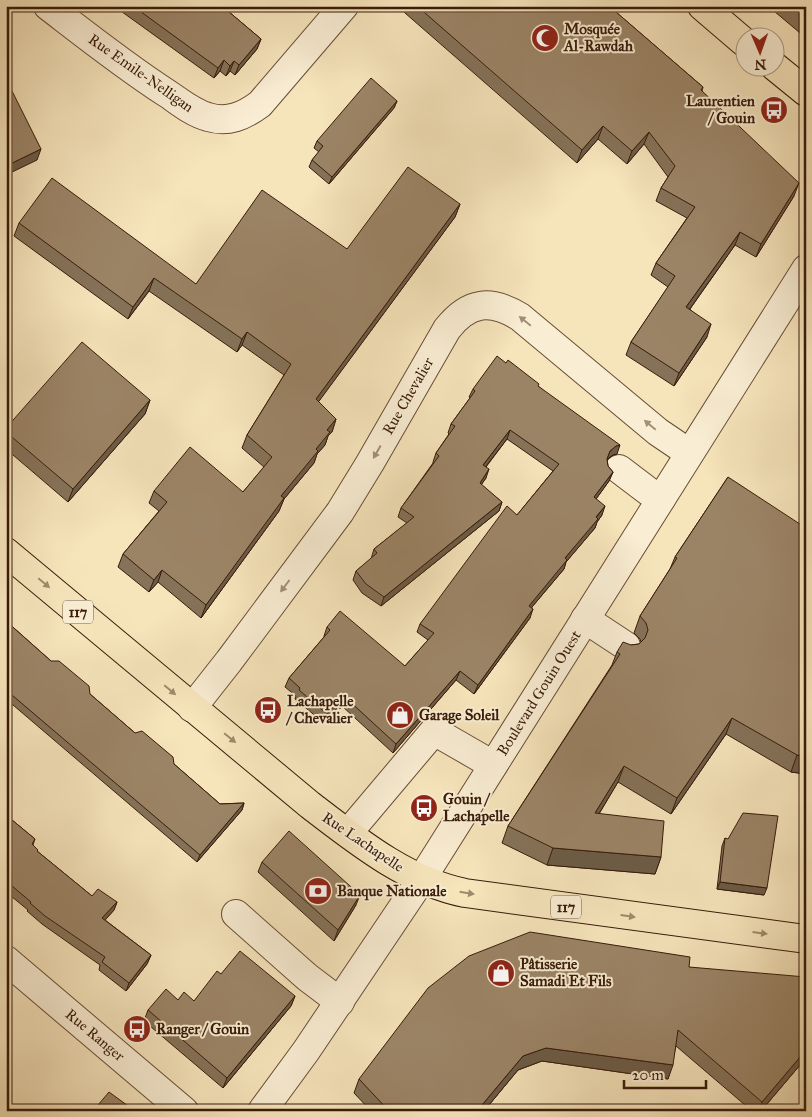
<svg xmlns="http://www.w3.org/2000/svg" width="812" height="1117" font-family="'IM FELL Great Primer',serif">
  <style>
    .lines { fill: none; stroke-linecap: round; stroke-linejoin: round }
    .minor-casing { stroke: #684d36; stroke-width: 30 }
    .major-casing { stroke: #381b0a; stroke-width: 30 }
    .minor { stroke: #f9edd3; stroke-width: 28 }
    .major { stroke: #f6e4bb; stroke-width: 28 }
    .wall { fill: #857258; stroke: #381b0a }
    .shaded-wall { fill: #6c5c47; stroke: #381b0a }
    .building { fill: #9b8466; stroke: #381b0a }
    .oneway { fill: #a28e79 }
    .oneway2 { fill: #a08a6b }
    .labels { text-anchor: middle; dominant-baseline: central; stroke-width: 4; stroke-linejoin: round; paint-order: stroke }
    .shield { fill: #f9edd3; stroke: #725a46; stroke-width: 1 }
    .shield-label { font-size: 14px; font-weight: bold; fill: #381b0a }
    .poi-label { font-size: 15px; font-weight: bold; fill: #381b0a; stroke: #f9edd3; text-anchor: start }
    .street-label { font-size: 15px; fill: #381b0a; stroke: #f9edd3 }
  </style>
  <rect width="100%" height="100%" fill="#f6e4bb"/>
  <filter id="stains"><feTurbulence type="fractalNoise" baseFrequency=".004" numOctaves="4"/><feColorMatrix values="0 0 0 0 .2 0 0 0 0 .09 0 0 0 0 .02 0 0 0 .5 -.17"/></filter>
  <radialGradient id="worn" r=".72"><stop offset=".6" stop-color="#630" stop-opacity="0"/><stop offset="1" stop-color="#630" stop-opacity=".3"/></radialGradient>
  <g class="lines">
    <g class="minor-casing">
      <g id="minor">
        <path d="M48,6C87,36 126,67 168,94C180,102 193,113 208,117C228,123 244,116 260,104L344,6"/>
        <polyline points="619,469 648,491 661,499"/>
        <polyline points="585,619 626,646"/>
        <path d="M192,708L229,661L340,512L370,463L447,329C469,301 491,299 520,317L658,432L689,453"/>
        <polyline points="348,833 434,731 493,765"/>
        <polyline points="236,914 307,977 340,1002"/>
        <polyline points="6,960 184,1111"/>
        <polyline points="262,1111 306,1051 421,880 806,269"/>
      </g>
    </g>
    <g class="major-casing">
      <g id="major">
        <polyline points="702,6 744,42"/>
        <polyline points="774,66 806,92"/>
        <path d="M6,552L310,805C357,841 406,881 465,893L806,939"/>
      </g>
    </g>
    <use href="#minor" class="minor"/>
    <use href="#major" class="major"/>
  </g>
  <g class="wall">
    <polygon points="119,6 222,6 261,39 257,49 235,75 230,71 226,76 220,71 214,78 118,9"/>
    <polygon points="397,6 609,6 703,87 702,91 794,196 756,257 735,245 690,309 707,337 674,386 626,355 631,342 668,287 651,275 656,263 687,218 656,201 661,188 668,177 644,144 627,164 598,139 577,163"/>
    <polygon points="768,6 806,6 806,38"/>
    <polygon points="397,101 394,108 329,184 309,167 312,160 319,152 314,148 317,141"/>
    <polygon points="460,204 455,217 318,402 336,419 332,432 328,436 325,445 317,454 314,463 284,499 279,511 201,618 158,582 149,592 118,567 123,554 159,511 149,503 154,491 243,492 264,467 242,448 247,435 284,375 242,345 237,352 149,291 128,319 14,236 19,223 196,284 347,249"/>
    <polygon points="506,363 538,386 617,454 613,455 607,460 608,466 613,472 609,481 596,499 602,515 597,522 595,528 566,562 564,569 532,607 530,618 474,694 456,680 393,753 342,706 340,709 338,707 324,723 295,699 296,696 285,687 289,678 324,637 324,636 327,627 405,666 428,640 417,632 420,624 517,515 553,471 507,439 486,467 486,478 481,485 502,502 499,511 381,606 362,593 353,580 356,571 371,559 374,549 407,523 398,517 401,508 433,463 433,462 436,453 449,434 448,433 451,424 470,398 469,397 473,389"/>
    <polygon points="150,400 145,414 68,502 6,449 6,428"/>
    <polygon points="728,477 806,774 791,772 726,734 671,814 618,782 599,814 661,857 655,874 547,865 502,843 508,826 612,665 617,652 631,645 639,644 641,642 640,639 634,633 640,616 670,569 675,557"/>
    <polygon points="6,621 51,661 90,694 135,733 174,764 220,804 244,803 242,810 197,862 6,699"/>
    <polygon points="6,815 35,839 33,845 38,850 37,851 92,896 117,902 114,910 105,920 151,955 147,964 126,991 99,970 100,965 42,924 27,911 28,910 6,892"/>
    <polygon points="725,838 764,895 717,889 722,846"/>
    <polygon points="262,862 356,905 334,941 258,872"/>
    <polygon points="689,967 806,1058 761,1111 752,1111 676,1046 668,1079 542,1061 518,1070 484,1111 371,1111 354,1093 359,1079"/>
    <polygon points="221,974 295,996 291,1006 223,1088 144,1021 148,1010 178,1000 194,1001"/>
  </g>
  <g class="shaded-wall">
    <polygon points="261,39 257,49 235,75 239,65"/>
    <polygon points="224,60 220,71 214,78 218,68"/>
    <polygon points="234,61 230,71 226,76 230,66"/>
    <polygon points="397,101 394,108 329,184 332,177"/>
    <polygon points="603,126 598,139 577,163 582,150"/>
    <polygon points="649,132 644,144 627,164 632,151"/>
    <polygon points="41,149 37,160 6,175 6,166"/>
    <polygon points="799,183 794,196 756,257 761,244"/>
    <polygon points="460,204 455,217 311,412 316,399"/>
    <polygon points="740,232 735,245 682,320 686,307"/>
    <polygon points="154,278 149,291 128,319 133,307"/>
    <polygon points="711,324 707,337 674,386 679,373"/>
    <polygon points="247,332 242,345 237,352 242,339"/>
    <polygon points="150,400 145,414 68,502 73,489"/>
    <polygon points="336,419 332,432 328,436 325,445 317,454 314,463 284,499 279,511 201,618 206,605 281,496 316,449 327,430"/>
    <polygon points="510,430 507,439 480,474 483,465"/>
    <polygon points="620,445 617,454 613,455 606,460 610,451 616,446"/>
    <polygon points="489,469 486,478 476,492 480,483"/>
    <polygon points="613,472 609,481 591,506 594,497"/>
    <polygon points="502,502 499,511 381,606 384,597"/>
    <polygon points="605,506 602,515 597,522 595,528 566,562 564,569 526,614 529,606"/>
    <polygon points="162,570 158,582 149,592 154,580"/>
    <polygon points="533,609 530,618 474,694 478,685"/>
    <polygon points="460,671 456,680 393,753 396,744"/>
    <polygon points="341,698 338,707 324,723 327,714"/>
    <polygon points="346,698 342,706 340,709 344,700"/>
    <polygon points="732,718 726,734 671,814 677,798"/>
    <polygon points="797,755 806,756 806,774 791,772"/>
    <polygon points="624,766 618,782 589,830 595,813"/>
    <polygon points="244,803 242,810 197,862 200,855"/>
    <polygon points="553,848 661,857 655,874 547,865"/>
    <polygon points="720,882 767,888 764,895 717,889"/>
    <polygon points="360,895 356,905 334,941 338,930"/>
    <polygon points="117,902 114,910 99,927 102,918"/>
    <polygon points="151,955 147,964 126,991 129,983"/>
    <polygon points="295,996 291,1006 223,1088 227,1078"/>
    <polygon points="546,1048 673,1065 668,1079 542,1061 518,1070 484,1111 477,1111 523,1056"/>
    <polygon points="806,1050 806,1058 761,1111 759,1111 762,1102"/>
  </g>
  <g class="building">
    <polygon points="133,6 222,6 261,39 239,65 234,61 230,66 224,60 218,68"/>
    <polygon points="417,6 609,6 703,87 701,90 799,183 761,244 740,232 686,307 711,324 679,373 631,342 675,276 656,263 695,207 661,188 675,166 649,132 632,151 603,126 582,150"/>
    <polygon points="795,6 806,6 806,15"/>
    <polygon points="371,78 397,101 332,177 312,160 323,146 317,141"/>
    <polygon points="6,79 41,149 6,166"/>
    <polygon points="408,167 460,204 316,399 336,419 327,430 330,432 316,449 318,451 281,496 284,498 206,605 162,570 154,580 123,554 167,502 154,491 190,447 243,492 272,457 247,435 291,364 247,332 242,339 154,278 133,307 19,223 52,178 196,284 262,190 347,249"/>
    <polygon points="82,342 150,400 73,489 6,432 6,428"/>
    <polygon points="497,356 506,363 508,360 539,384 538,386 620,445 616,446 610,451 607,459 608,466 613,472 594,497 605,506 596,517 598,519 565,558 567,560 529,606 533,609 478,685 460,671 396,744 346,698 344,700 341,698 327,714 299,690 300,688 289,678 330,630 327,627 340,611 405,666 434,633 420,624 507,506 517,515 559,464 510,430 483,465 489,469 480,483 502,502 384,597 366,584 356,571 377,553 374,549 414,517 401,508 439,456 436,453 455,426 451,424 475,391 473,389"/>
    <polygon points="728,477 806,528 806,756 797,755 732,718 677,798 624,766 595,813 664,821 661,857 553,848 508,826 620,654 617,652 623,642 631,645 639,644 645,638 648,630 646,623 640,616 677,558 675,557"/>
    <polygon points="6,621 51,661 59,661 89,686 90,694 135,733 142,731 173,757 174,764 220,804 244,803 200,855 6,690"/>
    <polygon points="743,813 778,816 767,888 720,882 725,838 728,839"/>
    <polygon points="6,815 35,839 32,844 38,850 37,851 92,896 98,889 117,902 102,918 151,955 129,983 102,962 105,957 45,916 30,903 31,902 6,881"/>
    <polygon points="289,831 360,895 338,930 262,862"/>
    <polygon points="530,932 690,957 689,967 806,977 806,1050 762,1102 678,1030 673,1065 546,1048 523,1056 477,1111 389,1111 359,1079 428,988 469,956"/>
    <polygon points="240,951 295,996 227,1078 148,1010 166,989 178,1000 184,992 194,1001 217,971 221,974"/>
    <polygon points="109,1092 135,1111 93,1111"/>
  </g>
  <defs><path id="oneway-solid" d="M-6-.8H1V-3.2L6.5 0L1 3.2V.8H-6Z" transform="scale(1.25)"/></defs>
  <g class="oneway">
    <use href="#oneway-solid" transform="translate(525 321) rotate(-141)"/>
    <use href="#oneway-solid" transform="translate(650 425) rotate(-140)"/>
    <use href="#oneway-solid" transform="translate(377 452) rotate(120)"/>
    <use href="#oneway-solid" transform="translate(285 586) rotate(127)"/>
  </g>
  <g class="oneway2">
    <use href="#oneway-solid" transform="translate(44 583) rotate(40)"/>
    <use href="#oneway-solid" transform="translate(170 690) rotate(40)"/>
    <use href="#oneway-solid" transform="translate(230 738) rotate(39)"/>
    <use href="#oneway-solid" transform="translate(467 893) rotate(9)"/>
    <use href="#oneway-solid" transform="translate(628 916) rotate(8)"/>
    <use href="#oneway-solid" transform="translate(760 933) rotate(7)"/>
  </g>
  <defs>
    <g id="mosque-disc" transform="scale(1.4375)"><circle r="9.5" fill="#8f2418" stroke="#f9edd3"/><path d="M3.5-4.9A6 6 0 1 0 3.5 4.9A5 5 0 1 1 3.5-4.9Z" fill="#fff"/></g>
    <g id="bus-disc" transform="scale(1.4375)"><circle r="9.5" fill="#8f2418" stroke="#f9edd3"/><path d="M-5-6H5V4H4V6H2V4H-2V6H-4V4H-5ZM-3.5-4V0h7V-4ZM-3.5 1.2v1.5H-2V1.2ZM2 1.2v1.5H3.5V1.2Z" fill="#fff"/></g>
    <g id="shop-disc" transform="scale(1.4375)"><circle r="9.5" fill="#8f2418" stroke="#f9edd3"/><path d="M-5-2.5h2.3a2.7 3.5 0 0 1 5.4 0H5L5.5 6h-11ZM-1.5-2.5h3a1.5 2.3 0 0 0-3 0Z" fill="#fff"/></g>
    <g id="bank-disc" transform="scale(1.4375)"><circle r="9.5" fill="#8f2418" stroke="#f9edd3"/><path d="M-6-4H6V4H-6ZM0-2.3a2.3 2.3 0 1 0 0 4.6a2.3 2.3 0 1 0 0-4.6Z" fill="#fff"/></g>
  </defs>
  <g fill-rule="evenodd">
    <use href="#mosque-disc" x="545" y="38"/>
    <use href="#bus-disc" x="774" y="110"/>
    <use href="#bus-disc" x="268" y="710"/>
    <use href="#shop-disc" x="400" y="715"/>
    <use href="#bus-disc" x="424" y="808"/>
    <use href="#bank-disc" x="318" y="891"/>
    <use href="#shop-disc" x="501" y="973"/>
    <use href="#bus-disc" x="137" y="1029"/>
  </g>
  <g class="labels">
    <g class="shield">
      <rect x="63" y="600.5" width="30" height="23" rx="4"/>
      <rect x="551" y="895.5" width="30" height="23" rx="4"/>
    </g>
    <g class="shield-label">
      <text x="78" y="612">117</text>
      <text x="566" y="907">117</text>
    </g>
    <g class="poi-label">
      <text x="564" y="29">Mosquée<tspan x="564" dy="17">Al-Rawdah</tspan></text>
      <text x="755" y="101" text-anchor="end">Laurentien<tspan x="755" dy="17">/ Gouin</tspan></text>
      <text x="287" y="701">Lachapelle<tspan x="287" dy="17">/ Chevalier</tspan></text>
      <text x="419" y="715">Garage Soleil</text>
      <text x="443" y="799">Gouin /<tspan x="443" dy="17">Lachapelle</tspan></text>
      <text x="337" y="891">Banque Nationale</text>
      <text x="520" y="964">Pâtisserie<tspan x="520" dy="17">Samadi Et Fils</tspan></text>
      <text x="156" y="1029">Ranger / Gouin</text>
    </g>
    <g class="street-label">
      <text transform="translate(141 73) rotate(35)">Rue Emile-Nelligan</text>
      <text transform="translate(408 396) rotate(-60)">Rue Chevalier</text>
      <text transform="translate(539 693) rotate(-58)">Boulevard Gouin Ouest</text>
      <text transform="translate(363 842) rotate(34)">Rue Lachapelle</text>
      <text transform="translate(95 1035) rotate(40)">Rue Ranger</text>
    </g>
  </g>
  <rect width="812" height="1117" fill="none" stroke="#f6e4bb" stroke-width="25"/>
  <rect x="8" y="8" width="797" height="1102" fill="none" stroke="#381b0a" stroke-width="2.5"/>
  <rect x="12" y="12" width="787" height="1092" fill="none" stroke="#381b0a"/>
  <g transform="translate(760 52) rotate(178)"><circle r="24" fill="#f9edd3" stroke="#ac9983"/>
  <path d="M0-4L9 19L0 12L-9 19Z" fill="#8f2418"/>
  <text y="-8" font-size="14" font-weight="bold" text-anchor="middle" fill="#381b0a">N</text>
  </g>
  <path d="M624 1080v8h82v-8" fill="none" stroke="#381b0a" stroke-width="2.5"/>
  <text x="632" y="1080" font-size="15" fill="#381b0a" stroke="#f9edd3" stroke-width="4" paint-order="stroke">20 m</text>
  <rect width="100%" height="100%" filter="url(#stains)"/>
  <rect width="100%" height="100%" fill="url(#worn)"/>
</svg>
